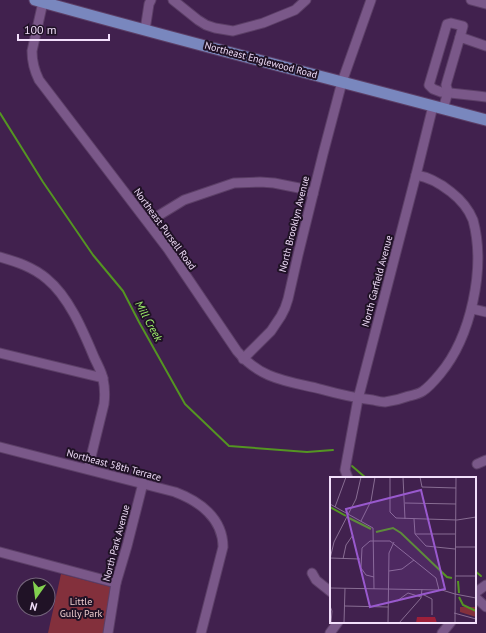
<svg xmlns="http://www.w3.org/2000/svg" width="486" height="633" font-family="'PT Sans',sans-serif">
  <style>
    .green { fill: #83303c }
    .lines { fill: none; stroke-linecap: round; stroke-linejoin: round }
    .stream { stroke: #549522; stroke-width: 2 }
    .minor-casing { stroke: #5c3f67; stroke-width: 11 }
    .major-casing { stroke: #5c3f67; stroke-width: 13 }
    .minor { stroke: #7a5889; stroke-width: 9 }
    .major { stroke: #7987be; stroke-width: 11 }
    .labels { text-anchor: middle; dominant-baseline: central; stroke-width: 4; stroke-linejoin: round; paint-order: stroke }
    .street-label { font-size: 10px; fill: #f2dffb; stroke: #201226 }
    .park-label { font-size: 10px; fill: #eccbcc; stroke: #201226 }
    .water-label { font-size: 11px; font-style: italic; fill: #a0f46c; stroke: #201226 }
    .inset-river { fill: none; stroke: #549522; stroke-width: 2 }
    .inset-road { fill: none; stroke: #886d93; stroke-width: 1 }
    .view { fill: #9959ce; fill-opacity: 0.15; stroke: #9959ce; stroke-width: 2 }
    .inset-edge { fill: none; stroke: #f2dffb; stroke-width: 2 }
  </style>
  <rect width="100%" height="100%" fill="#41214e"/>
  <polygon class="green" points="61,574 111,587 105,633 48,633"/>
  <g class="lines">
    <g class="stream">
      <polyline points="0,113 43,182 93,255 123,291 139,322 185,404 229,446 307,452 333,450"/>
      <polyline points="352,466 366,478"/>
      <polyline points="475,571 481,576"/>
    </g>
    <g class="minor-casing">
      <g id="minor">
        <polyline points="173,0 198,20 206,25 215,28 233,31 263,23 295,10 306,0"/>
        <polyline points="471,0 486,4"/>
        <path d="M43,2L32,51C32,62 34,70 39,80L168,249L237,351C260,379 287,381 320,389C338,394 355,398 373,400C377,401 381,402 385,402C393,401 401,399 409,396C413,395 419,394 423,391C429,387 435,380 440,374C471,337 486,268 473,220C469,210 460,199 451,192C441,184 429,177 416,175"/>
        <polyline points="145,30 149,4 151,0"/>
        <polyline points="460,37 463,26 451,23 447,24 429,85 433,89 441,92 478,96 486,97"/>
        <polyline points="443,109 448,92 446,85 460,37 486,46"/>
        <polyline points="148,222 184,200 234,183 260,182 274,183 299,188 313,194"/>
        <path d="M0,257C17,262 33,267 47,279C69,297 83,331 94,357C97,364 102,372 103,379C105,388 105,396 104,404L88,469"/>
        <polyline points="473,309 486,312"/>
        <polyline points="0,353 103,378"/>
        <polyline points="243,359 271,331 281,316 285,308 288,299 298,255 323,154 342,82 371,0"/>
        <path d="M0,447L175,492C199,501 223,518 223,547L201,633"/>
        <polyline points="477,464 486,460"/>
        <polyline points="348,478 345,470 358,399 416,175 433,106"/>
        <polyline points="0,552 116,583"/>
        <polyline points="312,573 316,580 331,592"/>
        <polyline points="475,593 486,585"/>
        <polyline points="475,597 486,607"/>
        <polyline points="108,633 116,583 127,546 143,483"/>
        <polyline points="330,633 338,622"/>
        <polyline points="442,633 451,622"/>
      </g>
    </g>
    <g class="major-casing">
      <path id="major" d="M35,0C185,42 336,80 486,120"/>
    </g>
    <use href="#minor" class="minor"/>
    <use href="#major" class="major"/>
  </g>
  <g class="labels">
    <g class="street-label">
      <text transform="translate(261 60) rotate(15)">Northeast Englewood Road</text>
      <text transform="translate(294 224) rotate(-76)">North Brooklyn Avenue</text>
      <text transform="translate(165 229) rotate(54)">Northeast Pursell Road</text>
      <text transform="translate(377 281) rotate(-75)">North Garfield Avenue</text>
      <text transform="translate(114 465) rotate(15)">Northeast 58th Terrace</text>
      <text transform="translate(116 543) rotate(-75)">North Park Avenue</text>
    </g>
    <g class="park-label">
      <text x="81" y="601">Little<tspan x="81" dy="12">Gully Park</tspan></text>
    </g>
    <g class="water-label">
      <text transform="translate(149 321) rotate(61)">Mill Creek</text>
    </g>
  </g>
  <g transform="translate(330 477)">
    <rect width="146" height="146" fill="#41214e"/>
    <path d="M130,130H146V140L130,135Z" fill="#83303c"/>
    <path d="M87,140H105L107,146H86Z" fill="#9d203a"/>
    <path class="inset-river" d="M0,30L16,39M19,41L41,52M46,55L63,51L71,56L117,100L122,101M128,104L129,116M129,120L133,128L146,134"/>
    <path class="inset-road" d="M60,0V35L66,41L127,43L146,40M73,0L75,42M90,0L92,10L126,11M75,26L126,27M0,27L43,51L44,112M5,30L16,0M84,42L85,57L96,69L125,72M31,44L41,24L45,0M85,57H125M125,70H146M0,81L30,82M0,82L4,65L26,22L31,0M13,82L16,68L23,58M59,94L72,92L84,83M125,99H146M44,100L36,98L31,91L32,71L40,64H60L106,101L109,113M0,111L112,113L125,117M92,117L102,122V138M125,117L146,121M67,124L78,116L91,120M0,129L2,134L1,146M15,129L58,130M124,136L146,142M14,146L15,111M58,146L59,76L64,65M69,146L91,121L92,112M125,146L126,0"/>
    <path class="view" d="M91,13L115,112L40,130L16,32Z"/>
    <rect width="146" height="146" class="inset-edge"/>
  </g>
  <g transform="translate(36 597) rotate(194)"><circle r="19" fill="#201226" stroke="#74647b"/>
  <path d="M0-3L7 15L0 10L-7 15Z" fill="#82d04f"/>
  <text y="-6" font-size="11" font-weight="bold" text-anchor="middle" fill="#f2dffb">N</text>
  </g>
  <path d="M18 34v6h91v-6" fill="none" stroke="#f2dffb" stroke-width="2"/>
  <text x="24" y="34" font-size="12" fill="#f2dffb" stroke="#201226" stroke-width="3" paint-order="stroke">100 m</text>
</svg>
